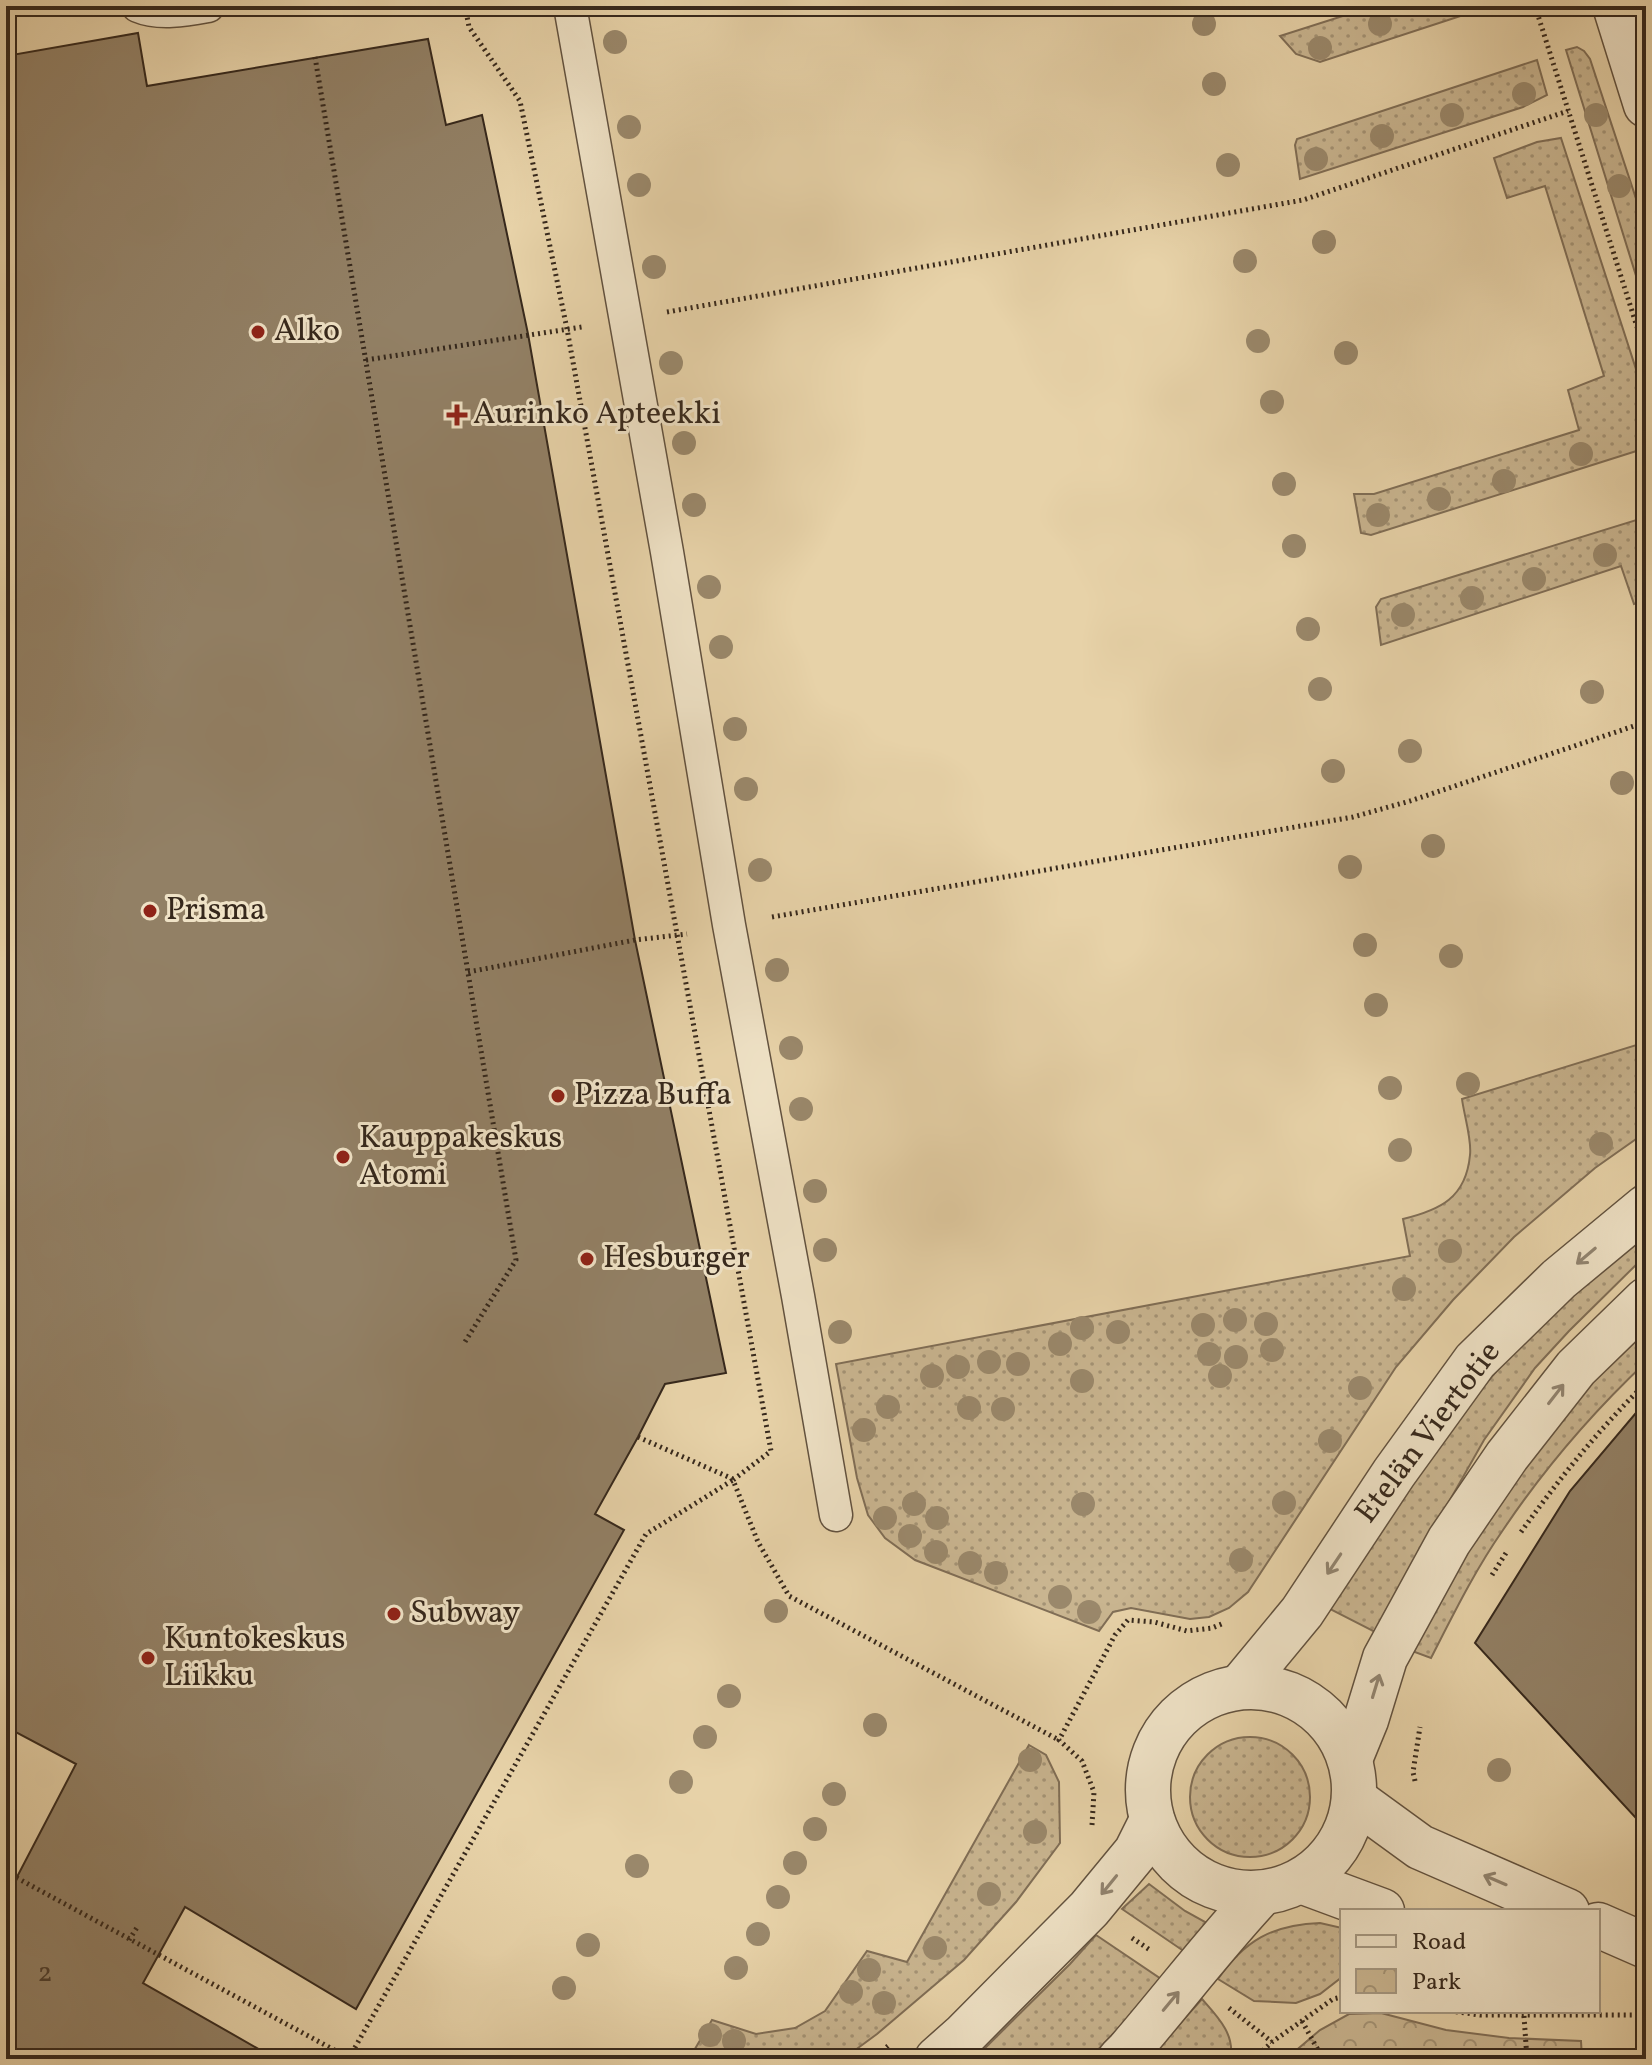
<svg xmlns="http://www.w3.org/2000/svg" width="1652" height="2065" font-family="Vollkorn,serif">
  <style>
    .grass { fill: url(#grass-dots); stroke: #806e56; stroke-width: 2 }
    .park { fill: url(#park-crowns); stroke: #806e56; stroke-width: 2 }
    .building { fill: #928065; stroke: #36281c; stroke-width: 2 }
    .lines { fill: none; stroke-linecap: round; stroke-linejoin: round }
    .service-casing { stroke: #62523f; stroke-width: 35 }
    .minor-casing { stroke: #62523f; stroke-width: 47 }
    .tertiary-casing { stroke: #62523f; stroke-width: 47 }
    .path { stroke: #36281c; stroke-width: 5; stroke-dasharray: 2 4; stroke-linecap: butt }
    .service { stroke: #efe2c6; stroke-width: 32 }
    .minor { stroke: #efe2c6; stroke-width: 44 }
    .tertiary { stroke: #efe2c6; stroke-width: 44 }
    .tree { fill: #9a886b }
    .oneway { stroke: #928571 }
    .poi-dot { fill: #8f2418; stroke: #efe2c6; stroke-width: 3 }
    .labels { text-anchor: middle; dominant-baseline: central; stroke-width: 6; stroke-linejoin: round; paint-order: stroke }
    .number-label { font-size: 28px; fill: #4d3e2e }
    .poi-label { font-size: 32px; fill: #36281c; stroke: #efe2c6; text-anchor: start }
    .street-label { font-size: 32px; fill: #36281c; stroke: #efe2c6 }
  </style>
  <defs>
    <pattern id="grass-dots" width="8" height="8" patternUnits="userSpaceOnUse" patternTransform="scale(2)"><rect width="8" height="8" fill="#c9b590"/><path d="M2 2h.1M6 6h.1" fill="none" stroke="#a49375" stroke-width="1.8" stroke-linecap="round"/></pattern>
    <pattern id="park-crowns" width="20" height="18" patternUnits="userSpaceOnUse" patternTransform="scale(2)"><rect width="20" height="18" fill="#c9b590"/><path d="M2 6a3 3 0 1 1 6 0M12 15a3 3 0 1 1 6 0" fill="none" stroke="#a49375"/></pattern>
  </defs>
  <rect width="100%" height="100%" fill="#e7d2a8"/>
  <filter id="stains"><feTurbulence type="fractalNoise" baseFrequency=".0025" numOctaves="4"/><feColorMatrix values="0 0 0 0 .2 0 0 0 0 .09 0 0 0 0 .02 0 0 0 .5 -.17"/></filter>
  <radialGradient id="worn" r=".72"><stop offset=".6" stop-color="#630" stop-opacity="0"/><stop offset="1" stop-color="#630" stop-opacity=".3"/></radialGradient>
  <g class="grass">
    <polygon points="1374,6 1491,6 1320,62 1296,54 1280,36"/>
    <polygon points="1577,47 1584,51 1590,59 1646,229 1646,308 1566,50"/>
    <polygon points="1537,60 1547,95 1523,107 1300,179 1295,145 1297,139"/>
    <polygon points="1561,138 1646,400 1646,448 1371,535 1361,533 1354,494 1374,494 1579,430 1568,390 1604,376 1545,186 1507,198 1494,158 1537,142"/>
    <polygon points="1646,517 1646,600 1634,604 1621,566 1381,645 1376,607 1381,599"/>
    <path d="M1646,1042V1132L1595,1168L1514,1237L1453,1300L1396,1367L1248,1592L1229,1608L1209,1617L1190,1619L1131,1608L1113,1612L1099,1631L915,1560L885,1538L868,1515L857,1478L836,1364L1410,1256L1403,1219C1440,1210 1466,1198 1470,1155C1472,1140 1464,1115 1462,1099Z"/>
    <polygon points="1646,1231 1646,1255 1569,1331 1535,1368 1484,1440 1375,1632 1326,1607 1458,1416 1513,1352 1572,1294"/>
    <path d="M1646,1328V1362C1592,1413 1544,1469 1503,1530C1475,1570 1453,1615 1431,1658L1412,1651L1485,1522L1539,1446L1588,1385Z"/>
    <circle cx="1250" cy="1797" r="60"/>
    <polygon points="1029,1745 1046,1755 1059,1782 1060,1843 1016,1902 964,1960 877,2034 843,2059 689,2059 712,2020 756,2034 795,2028 825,2011 867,1951 907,1962"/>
    <polygon points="1149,1884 1185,1911 1207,1923 1185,1952 1122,1909"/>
    <path d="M1320,1923L1342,1928V1977L1320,1994L1296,2003L1254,2001L1218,1979C1245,1940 1272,1925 1320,1923Z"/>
    <polygon points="1096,1935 1164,1981 1089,2059 974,2059 1070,1964"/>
    <path d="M1202,1999C1217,2016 1236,2035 1230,2059H1148Z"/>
  </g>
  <polygon class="park" points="1381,2013 1446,2030 1509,2038 1581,2041 1582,2059 1286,2059 1320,2030 1349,2014"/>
  <g class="building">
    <polygon points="138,33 147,86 428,39 446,125 482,115 528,334 635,940 726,1373 665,1384 638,1437 595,1514 624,1530 356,2009 185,1907 143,1983 276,2059 6,2059 6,1898 76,1764 6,1727 6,56"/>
    <polygon points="1646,1401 1646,1829 1475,1643 1570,1491"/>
  </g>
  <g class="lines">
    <g class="service-casing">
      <g id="service">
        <path d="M138,6C159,15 186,10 208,6"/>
        <polyline points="570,6 667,552 729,925 798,1296 836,1515"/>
      </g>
    </g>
    <g class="minor-casing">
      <g id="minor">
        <polyline points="1615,6 1646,105"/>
        <polyline points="1354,1799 1420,1847 1567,1911"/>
        <polyline points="1301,1881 1382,1911"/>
        <polyline points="1598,1925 1646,1946"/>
      </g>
    </g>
    <g class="tertiary-casing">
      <g id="tertiary">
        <circle cx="1251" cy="1790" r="103"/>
        <polyline points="1240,1687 1302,1612 1394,1473 1475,1361 1559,1279 1646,1207"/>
        <polyline points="1350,1759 1366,1720 1385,1658 1449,1541 1507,1456 1576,1368 1646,1300"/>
        <polyline points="937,2059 964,2035 1089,1909 1136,1852 1152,1820"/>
        <path d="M1120,2059L1128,2051C1173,1999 1215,1943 1262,1893"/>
      </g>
    </g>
    <g class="path">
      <polyline points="465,6 469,27 520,101 567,329 771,1451 733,1480 758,1542 789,1596 1059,1740"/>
      <polyline points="1535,6 1646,355"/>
      <polyline points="315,57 516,1260 463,1345"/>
      <polyline points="667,312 1303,200 1568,111"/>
      <polyline points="366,360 582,327"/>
      <polyline points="772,917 1353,817 1410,801 1646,722"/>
      <polyline points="468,972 635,940 687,934"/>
      <polyline points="638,1437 733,1479"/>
      <path d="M1521,1532C1559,1479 1599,1429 1646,1383"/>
      <polyline points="1492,1575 1506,1553"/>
      <polyline points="1415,1781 1413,1772 1420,1727"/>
      <polyline points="1092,1825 1094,1792 1082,1761 1059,1740 1115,1635 1128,1620 1154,1622 1187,1631 1212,1628 1224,1623"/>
      <polyline points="6,1872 349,2058 646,1534 733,1480"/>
      <polyline points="1132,1938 1150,1950"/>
      <polyline points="129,1940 138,1926"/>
      <polyline points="1229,2008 1272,2042"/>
      <polyline points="1450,2011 1480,2015 1646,2015"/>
      <polyline points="1524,2016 1527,2059"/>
      <polyline points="1302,2021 1323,2059"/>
      <polyline points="873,2059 888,2046"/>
      <polyline points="1254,2059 1272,2042 1333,1999 1342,1997"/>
    </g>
    <use href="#service" class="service"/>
    <use href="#minor" class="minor"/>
    <use href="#tertiary" class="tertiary"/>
  </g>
  <g class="tree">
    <circle cx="1204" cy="24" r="12"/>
    <circle cx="1380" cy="24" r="12"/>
    <circle cx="615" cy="42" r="12"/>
    <circle cx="1320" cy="48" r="12"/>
    <circle cx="1214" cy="84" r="12"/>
    <circle cx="1524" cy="94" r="12"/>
    <circle cx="1452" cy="115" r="12"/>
    <circle cx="1596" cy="115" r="12"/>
    <circle cx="629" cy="127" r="12"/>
    <circle cx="1382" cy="136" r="12"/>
    <circle cx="1316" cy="159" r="12"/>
    <circle cx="1228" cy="165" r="12"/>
    <circle cx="639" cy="185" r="12"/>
    <circle cx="1619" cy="186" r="12"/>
    <circle cx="1324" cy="242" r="12"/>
    <circle cx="1245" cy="261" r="12"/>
    <circle cx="654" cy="267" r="12"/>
    <circle cx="1258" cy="341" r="12"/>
    <circle cx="1346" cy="353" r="12"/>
    <circle cx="671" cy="363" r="12"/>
    <circle cx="1272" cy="402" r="12"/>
    <circle cx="684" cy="443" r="12"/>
    <circle cx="1581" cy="454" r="12"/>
    <circle cx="1504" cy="481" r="12"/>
    <circle cx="1284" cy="484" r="12"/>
    <circle cx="1439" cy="499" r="12"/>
    <circle cx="694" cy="505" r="12"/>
    <circle cx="1378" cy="515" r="12"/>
    <circle cx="1294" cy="546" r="12"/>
    <circle cx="1605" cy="555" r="12"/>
    <circle cx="1534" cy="579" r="12"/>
    <circle cx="709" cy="587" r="12"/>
    <circle cx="1472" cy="598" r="12"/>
    <circle cx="1403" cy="615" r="12"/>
    <circle cx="1308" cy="629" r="12"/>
    <circle cx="721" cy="647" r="12"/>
    <circle cx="1320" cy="689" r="12"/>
    <circle cx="1592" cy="692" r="12"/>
    <circle cx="735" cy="729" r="12"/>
    <circle cx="1410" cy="751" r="12"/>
    <circle cx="1333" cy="771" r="12"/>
    <circle cx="1622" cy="783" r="12"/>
    <circle cx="746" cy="789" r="12"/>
    <circle cx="1433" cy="846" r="12"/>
    <circle cx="1350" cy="867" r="12"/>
    <circle cx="760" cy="870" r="12"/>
    <circle cx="1365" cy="945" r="12"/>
    <circle cx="1451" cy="956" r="12"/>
    <circle cx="777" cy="970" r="12"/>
    <circle cx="1376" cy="1005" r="12"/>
    <circle cx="791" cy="1048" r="12"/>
    <circle cx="1468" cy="1084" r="12"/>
    <circle cx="1390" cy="1088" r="12"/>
    <circle cx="801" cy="1109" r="12"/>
    <circle cx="1601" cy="1144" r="12"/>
    <circle cx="1400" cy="1150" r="12"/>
    <circle cx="815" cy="1191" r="12"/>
    <circle cx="825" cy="1250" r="12"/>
    <circle cx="1450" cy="1251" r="12"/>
    <circle cx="1404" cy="1289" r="12"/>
    <circle cx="1235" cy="1320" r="12"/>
    <circle cx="1266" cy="1324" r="12"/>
    <circle cx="1203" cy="1325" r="12"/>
    <circle cx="1082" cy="1328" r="12"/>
    <circle cx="840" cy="1332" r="12"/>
    <circle cx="1118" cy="1332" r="12"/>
    <circle cx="1060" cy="1344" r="12"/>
    <circle cx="1272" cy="1350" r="12"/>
    <circle cx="1209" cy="1354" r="12"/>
    <circle cx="1236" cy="1357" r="12"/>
    <circle cx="989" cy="1362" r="12"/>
    <circle cx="1018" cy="1364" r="12"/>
    <circle cx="958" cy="1367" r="12"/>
    <circle cx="932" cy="1376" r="12"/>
    <circle cx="1220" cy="1376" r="12"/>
    <circle cx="1082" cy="1381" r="12"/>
    <circle cx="1360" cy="1388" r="12"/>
    <circle cx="888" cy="1407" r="12"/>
    <circle cx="969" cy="1408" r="12"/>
    <circle cx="1003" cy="1409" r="12"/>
    <circle cx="864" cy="1430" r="12"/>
    <circle cx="1330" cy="1441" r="12"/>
    <circle cx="1284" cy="1503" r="12"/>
    <circle cx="914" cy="1504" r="12"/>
    <circle cx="1083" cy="1504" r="12"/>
    <circle cx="885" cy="1518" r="12"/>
    <circle cx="937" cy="1518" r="12"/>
    <circle cx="910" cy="1536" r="12"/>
    <circle cx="936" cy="1552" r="12"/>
    <circle cx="1241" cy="1560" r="12"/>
    <circle cx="970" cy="1563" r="12"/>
    <circle cx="996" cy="1573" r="12"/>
    <circle cx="1060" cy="1597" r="12"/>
    <circle cx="776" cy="1611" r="12"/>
    <circle cx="1089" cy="1612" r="12"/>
    <circle cx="729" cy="1696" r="12"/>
    <circle cx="875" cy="1725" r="12"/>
    <circle cx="705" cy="1737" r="12"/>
    <circle cx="1030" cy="1760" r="12"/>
    <circle cx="1499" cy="1770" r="12"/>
    <circle cx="681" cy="1782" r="12"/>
    <circle cx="834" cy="1794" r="12"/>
    <circle cx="815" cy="1829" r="12"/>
    <circle cx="1035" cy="1832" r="12"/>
    <circle cx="795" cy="1863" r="12"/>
    <circle cx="637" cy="1866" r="12"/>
    <circle cx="989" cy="1894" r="12"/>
    <circle cx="778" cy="1897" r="12"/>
    <circle cx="758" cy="1934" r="12"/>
    <circle cx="588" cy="1945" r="12"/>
    <circle cx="935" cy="1948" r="12"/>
    <circle cx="736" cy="1968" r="12"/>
    <circle cx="869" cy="1970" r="12"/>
    <circle cx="564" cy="1988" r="12"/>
    <circle cx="851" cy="1992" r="12"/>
    <circle cx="884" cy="2003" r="12"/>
    <circle cx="710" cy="2035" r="12"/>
    <circle cx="734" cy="2041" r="12"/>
  </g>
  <defs><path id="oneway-shaft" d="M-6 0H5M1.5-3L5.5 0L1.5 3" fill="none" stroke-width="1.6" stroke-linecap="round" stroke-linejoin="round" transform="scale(2)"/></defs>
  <g class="oneway">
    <use href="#oneway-shaft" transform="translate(1586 1256) rotate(140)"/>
    <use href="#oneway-shaft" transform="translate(1556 1394) rotate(-52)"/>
    <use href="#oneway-shaft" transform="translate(1334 1564) rotate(124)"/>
    <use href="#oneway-shaft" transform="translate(1376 1686) rotate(-73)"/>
    <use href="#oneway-shaft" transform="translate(1495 1880) rotate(-157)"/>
    <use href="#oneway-shaft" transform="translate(1109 1885) rotate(129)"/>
    <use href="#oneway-shaft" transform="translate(1171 2001) rotate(-50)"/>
  </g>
  <g class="poi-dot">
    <circle cx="258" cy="332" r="8"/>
    <path d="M453 403h8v8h8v8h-8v8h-8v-8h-8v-8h8z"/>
    <circle cx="150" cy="911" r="8"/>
    <circle cx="558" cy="1096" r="8"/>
    <circle cx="343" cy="1157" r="8"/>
    <circle cx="587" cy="1259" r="8"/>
    <circle cx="394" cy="1614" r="8"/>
    <circle cx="148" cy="1658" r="8"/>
  </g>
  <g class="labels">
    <g class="number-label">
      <text x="45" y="1973">2</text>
    </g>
    <g class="poi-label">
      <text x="274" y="332">Alko</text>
      <text x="473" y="415">Aurinko Apteekki</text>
      <text x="166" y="911">Prisma</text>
      <text x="574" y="1096">Pizza Buffa</text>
      <text x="359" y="1139">Kauppakeskus<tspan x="359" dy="37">Atomi</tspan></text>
      <text x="603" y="1259">Hesburger</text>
      <text x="410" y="1614">Subway</text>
      <text x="164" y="1640">Kuntokeskus<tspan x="164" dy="37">Liikku</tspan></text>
    </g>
    <g class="street-label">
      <text transform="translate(1429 1433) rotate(-53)">Etelän Viertotie</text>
    </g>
  </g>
  <rect width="1652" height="2065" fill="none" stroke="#e7d2a8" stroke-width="32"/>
  <rect x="8" y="8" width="1636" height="2049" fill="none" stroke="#36281c" stroke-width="4"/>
  <rect x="16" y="16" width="1620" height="2033" fill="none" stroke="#36281c" stroke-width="2"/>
  <rect x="1340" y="1909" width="260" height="104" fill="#efe2c6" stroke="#a59882" stroke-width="2"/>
  <rect x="1356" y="1935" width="40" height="12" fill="#efe2c6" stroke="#a59882" stroke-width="2"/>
  <text x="1412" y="1949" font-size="24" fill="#36281c">Road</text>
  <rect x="1356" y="1969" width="40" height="24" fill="url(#park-crowns)" stroke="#a59882" stroke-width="2"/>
  <text x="1412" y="1989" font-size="24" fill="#36281c">Park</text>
  <rect width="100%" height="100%" filter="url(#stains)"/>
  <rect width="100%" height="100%" fill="url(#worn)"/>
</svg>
